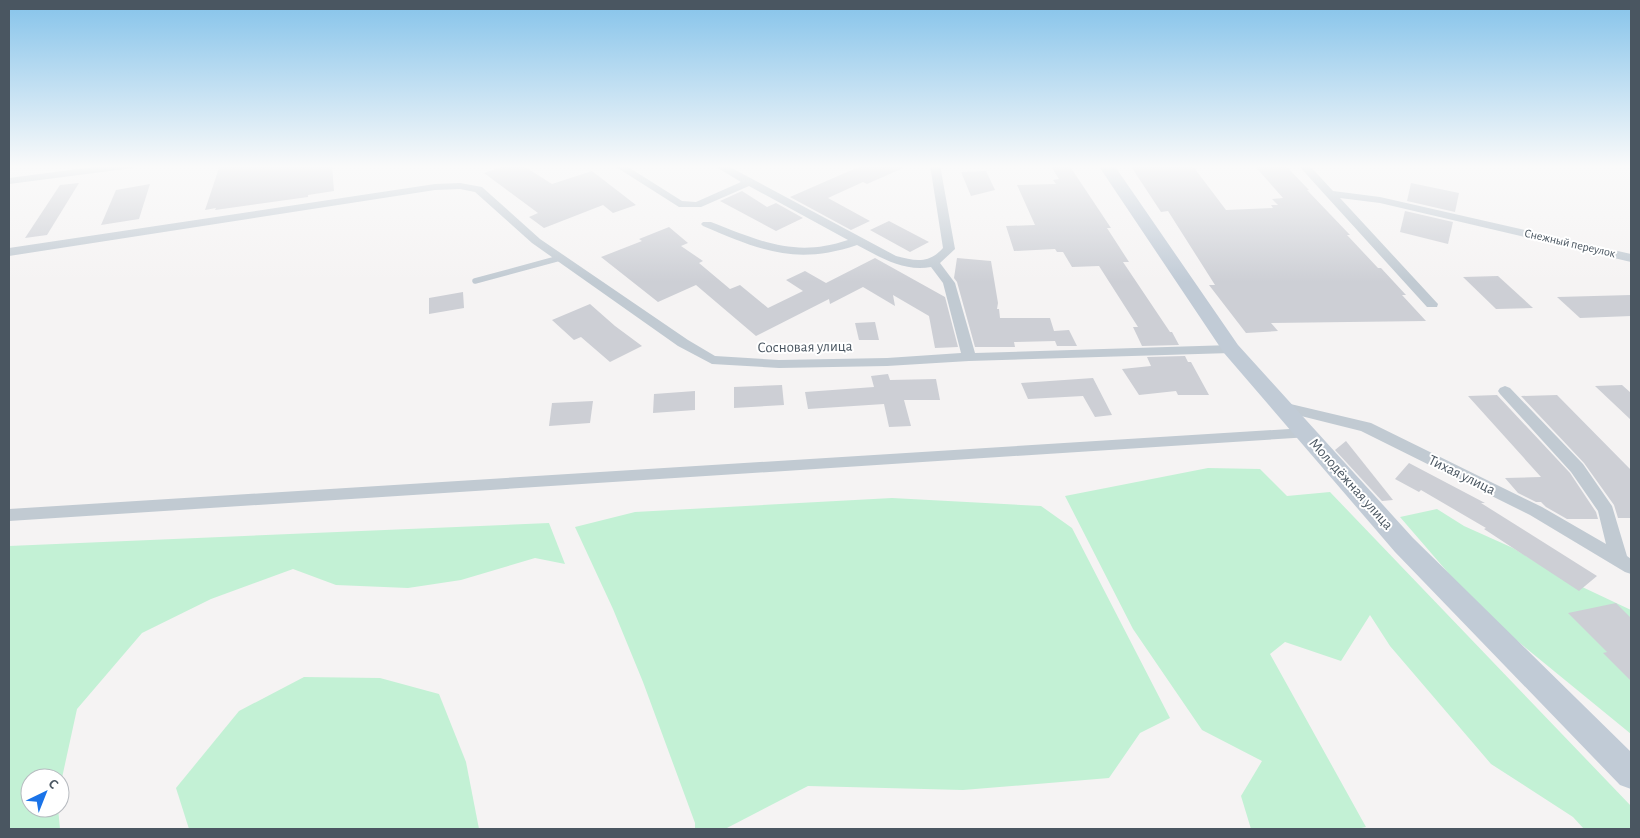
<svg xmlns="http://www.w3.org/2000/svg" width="1640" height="838" font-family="'Alegreya Sans',sans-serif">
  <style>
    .green { fill: #c3f1d5 }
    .building { fill: #cdcfd5 }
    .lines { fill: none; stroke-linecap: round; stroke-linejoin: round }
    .lane { stroke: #c1cad2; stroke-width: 5.5 }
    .street { fill: #c1cad2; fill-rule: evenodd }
    .secondary { fill: #c1cbd6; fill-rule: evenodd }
    .labels { text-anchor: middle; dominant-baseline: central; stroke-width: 4; stroke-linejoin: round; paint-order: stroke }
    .far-street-label { font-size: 12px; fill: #4a5661; stroke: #fff }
    .street-label { font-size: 15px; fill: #4a5661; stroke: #fff }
  </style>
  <rect width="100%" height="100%" fill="#f5f3f3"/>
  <g class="green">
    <polygon points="1208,468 1260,469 1287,496 1330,492 1631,806 1631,829 1584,829 1573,817 1491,764 1390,646 1370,615 1341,661 1285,642 1270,654 1366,827 1357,829 1251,829 1241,796 1262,761 1202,730 1133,629 1065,496"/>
    <polygon points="892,498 1041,506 1072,528 1170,718 1140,733 1109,778 963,790 808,786 725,829 695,829 695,823 643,682 613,609 575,527 635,512"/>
    <polygon points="1437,509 1464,526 1513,548 1559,576 1631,610 1631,734 1482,612 1400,517"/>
    <polygon points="549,523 565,564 535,558 461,580 408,588 336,585 293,569 211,599 142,633 77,709 60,787 60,778 30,778 30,808 58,808 60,829 9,829 9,546"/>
    <polygon points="304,677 380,678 439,694 466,762 479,829 189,829 176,788 239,711"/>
  </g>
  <g class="building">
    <polygon points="220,165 332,165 334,191 308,195 308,197 215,210 216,208 205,210"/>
    <polygon points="507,165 522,165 552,184 592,171 636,205 613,213 603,205 544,228 529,217 538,213 484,173"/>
    <polygon points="863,165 910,165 867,184 863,182 828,198 870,221 851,230 790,197"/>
    <polygon points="1050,165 1069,165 1111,228 1107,228 1129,262 1123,262 1170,332 1172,332 1179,345 1142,346 1133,327 1138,327 1099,266 1072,267 1063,252 1057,252 1055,249 1014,251 1006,226 1035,225 1017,185 1056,184 1053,180 1059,179"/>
    <polygon points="1130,165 1192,165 1226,210 1273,208 1271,205 1278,205 1272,199 1283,198 1254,165 1285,165 1309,190 1307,190 1350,235 1347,235 1378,268 1381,268 1406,295 1402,295 1426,321 1271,323 1278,331 1246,333 1209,285 1215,285 1168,211 1161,212"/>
    <polygon points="986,171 995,190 971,196 961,172"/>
    <polygon points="79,183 47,235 25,238 60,185"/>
    <polygon points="1411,183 1459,193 1455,212 1407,201"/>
    <polygon points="150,184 139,219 101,225 116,190"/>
    <polygon points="742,191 767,207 776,203 803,218 776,231 720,201"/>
    <polygon points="1405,211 1453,222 1448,244 1400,232"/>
    <polygon points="889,221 929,242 910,252 870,230"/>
    <polygon points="669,227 688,243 681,246 703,261 699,263 730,289 740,285 768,308 803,291 786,280 805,271 826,283 875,258 945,297 958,347 935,348 929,316 893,295 895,306 863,287 830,304 829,299 756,336 696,285 658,302 601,257 642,241 639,239"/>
    <polygon points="957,258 991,261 998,303 997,309 999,309 1000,318 1050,318 1054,331 1069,330 1077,346 1057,346 1055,341 1014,342 1015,347 975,347 957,282 954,278"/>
    <polygon points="1498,276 1533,308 1496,309 1463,277"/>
    <polygon points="463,292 464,308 429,314 429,298"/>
    <polygon points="1631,295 1631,316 1580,318 1557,297"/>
    <polygon points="590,304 615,326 642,346 610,362 581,337 574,340 552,320"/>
    <polygon points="875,322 879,340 859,340 855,323"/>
    <polygon points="1185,356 1188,362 1191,362 1209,395 1178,395 1176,391 1139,395 1122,369 1151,366 1147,357"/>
    <polygon points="888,374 890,380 936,379 940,400 904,400 911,426 889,427 884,404 808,409 805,392 874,387 871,376"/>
    <polygon points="1093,378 1112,415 1095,417 1083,396 1028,399 1021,383"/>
    <polygon points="782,385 784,405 734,408 734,387"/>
    <polygon points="1622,385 1631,393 1631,420 1595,386"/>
    <polygon points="695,391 695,410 653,413 654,394"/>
    <polygon points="1497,395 1570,473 1596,512 1598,519 1567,519 1546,507 1541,502 1536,502 1518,493 1505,478 1541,477 1468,396"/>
    <polygon points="1557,395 1631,470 1631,518 1618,518 1614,505 1584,463 1521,396"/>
    <polygon points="593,401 590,423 549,426 552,403"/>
    <polygon points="1346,441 1393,500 1382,501 1335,450"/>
    <polygon points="1409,463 1485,503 1481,503 1597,576 1579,591 1484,529 1486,528 1421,490 1419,492 1395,479"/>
    <polygon points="1616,603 1631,618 1631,681 1603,653 1607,652 1568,613"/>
  </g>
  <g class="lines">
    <polyline class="lane" points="475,281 560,258"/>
    <g class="street">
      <polygon points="108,165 138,165 133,168 9,184 9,178"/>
      <path d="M613,165H625L682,201L696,202L741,182L713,165H726L896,256C915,261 929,264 943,248L930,165H940L955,249L940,263L955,283L975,353L1231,345L1238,349L1231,353L969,361L887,366L779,368L712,364L678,346L532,243L475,192L460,189L435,190L9,256V248L435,184L460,183L482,187L540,239L688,340L715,356L779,360L887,358L961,353L943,283L931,267C903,272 880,257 857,245C795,266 760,250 703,226L701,224L703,222H711C760,241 795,258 848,240L749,186L701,207H679Z"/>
      <polygon points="1298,165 1309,165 1333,191 1380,197 1631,254 1631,262 1380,203 1340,198 1438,304 1437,307 1427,307"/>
      <polygon points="1505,386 1510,388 1583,464 1612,506 1627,556 1631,559 1631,574 1625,572 1530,515 1361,431 1277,410 1275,407 1277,404 1282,402 1371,423 1542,507 1606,544 1598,511 1571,472 1500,394 1498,391 1500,388"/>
      <polygon points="1305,428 1310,429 1313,433 1310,437 9,521 9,509"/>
    </g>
    <polygon class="secondary" points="1098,165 1114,165 1238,345 1413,538 1631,752 1631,789 1620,785 1395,552 1224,353"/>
  </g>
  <linearGradient id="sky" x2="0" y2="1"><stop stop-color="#85c3ea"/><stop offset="0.59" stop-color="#fafafa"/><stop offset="1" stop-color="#fafafa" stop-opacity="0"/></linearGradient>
  <rect width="1640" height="282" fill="url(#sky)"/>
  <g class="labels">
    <g class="far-street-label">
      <text transform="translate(1570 243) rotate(13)">Снежный переулок</text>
    </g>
    <g class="street-label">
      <text transform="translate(805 347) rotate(-1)">Сосновая улица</text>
      <text transform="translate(1462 475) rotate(26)">Тихая улица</text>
      <text transform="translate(1351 484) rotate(48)">Молодёжная улица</text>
    </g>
  </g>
  <rect width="1640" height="838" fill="none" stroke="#4a5661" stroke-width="20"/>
  <g transform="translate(45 793) rotate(43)"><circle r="24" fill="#ffffff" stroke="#b7bbc0"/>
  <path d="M0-4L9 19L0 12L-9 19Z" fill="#1a73e8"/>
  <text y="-8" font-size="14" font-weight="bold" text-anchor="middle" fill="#4a5661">С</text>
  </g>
</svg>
